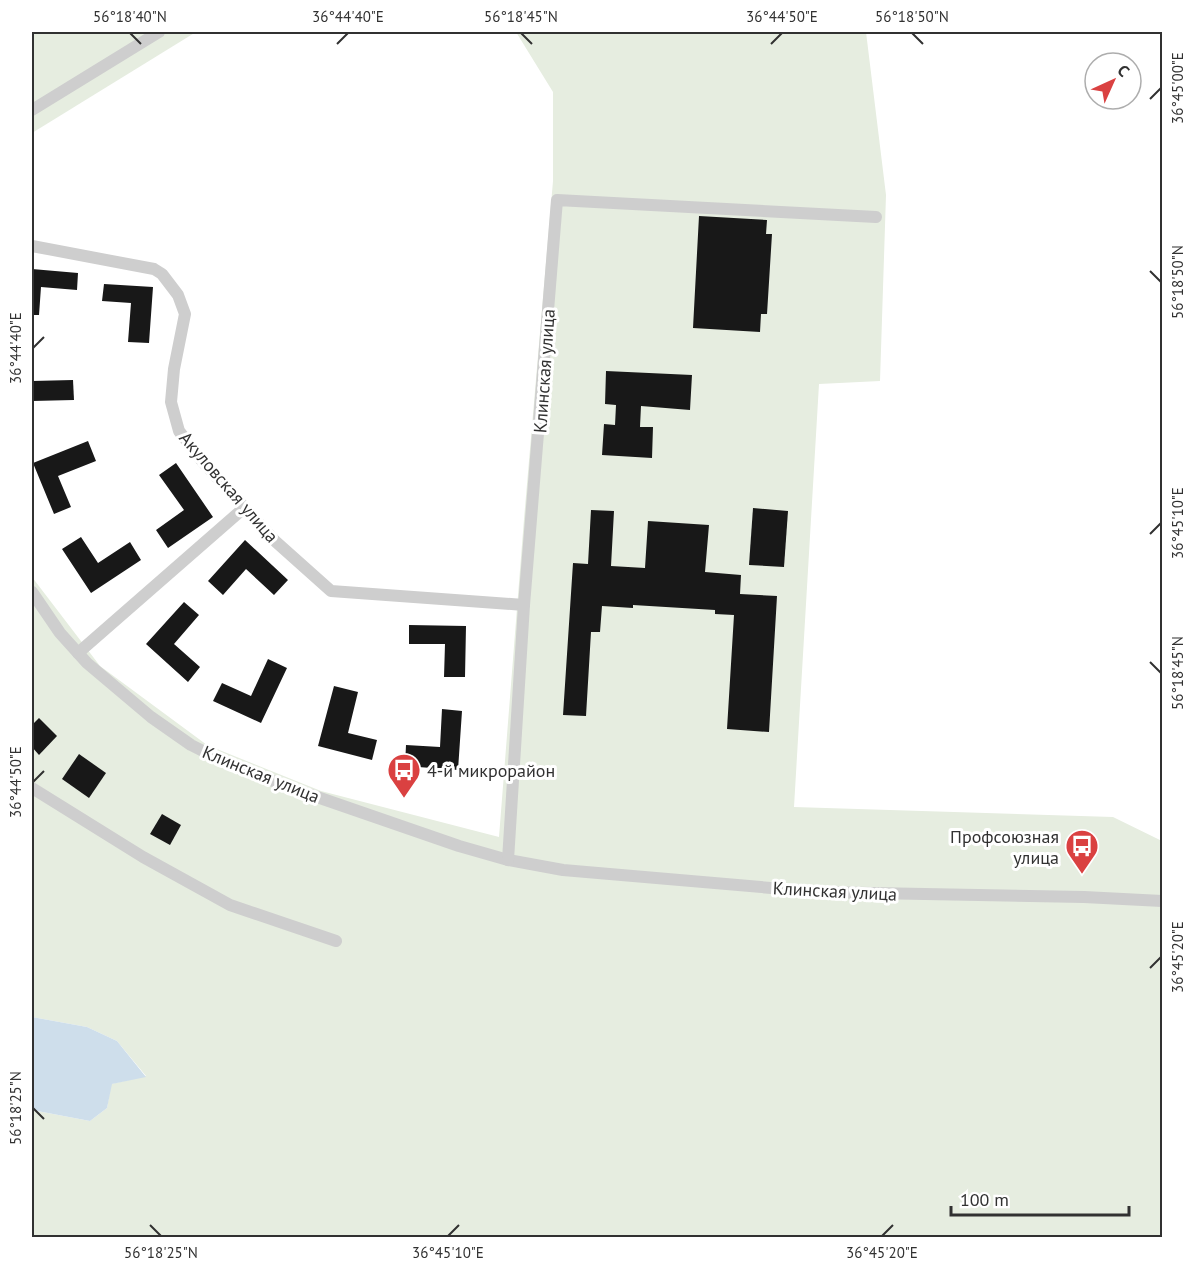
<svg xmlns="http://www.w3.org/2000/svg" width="1194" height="1269" font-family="'PT Sans',sans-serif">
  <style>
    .green { fill: #e6ede0 }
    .water { fill: #cedeeb }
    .building { fill: #181818 }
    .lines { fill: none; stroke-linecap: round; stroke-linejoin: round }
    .street { stroke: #cecece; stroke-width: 12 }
    .ticks { fill: none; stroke: #313131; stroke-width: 2 }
    .labels { text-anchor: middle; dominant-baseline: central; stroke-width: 6; stroke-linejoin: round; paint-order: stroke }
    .street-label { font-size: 18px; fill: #313131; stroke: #fff }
    .poi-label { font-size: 18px; fill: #313131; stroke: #fff; text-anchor: start }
    .neatline { fill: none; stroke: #313131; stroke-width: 2 }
    .ticks-label { font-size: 15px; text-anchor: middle; fill: #313131 }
  </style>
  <rect width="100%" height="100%" fill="#fff"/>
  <g class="green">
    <polygon points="32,32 196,32 32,133"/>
    <polygon points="516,32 866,32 886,195 880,381 819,384 794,807 1113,817 1162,841 1162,1237 32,1237 32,1110 90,1121 107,1108 111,1084 146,1076 117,1041 87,1027 32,1017 32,577 100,666 207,745 321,791 499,837 524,519 553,181 553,92"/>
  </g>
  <polygon class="water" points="32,1017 87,1027 117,1041 146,1077 112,1084 107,1108 90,1121 32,1110"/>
  <g class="building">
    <polygon points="699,216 767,220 766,234 772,234 767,314 761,314 760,332 693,328"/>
    <polygon points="32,269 78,273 77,290 41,287 39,315 32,315"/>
    <polygon points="104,284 153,287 149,343 128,342 131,303 102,301"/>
    <polygon points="606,371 692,375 690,410 641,406 640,427 653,427 652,458 602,455 604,424 615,425 616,405 605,404"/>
    <polygon points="73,380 74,400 32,401 32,381"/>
    <polygon points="88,441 96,461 58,476 71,507 54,514 33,463"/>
    <polygon points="176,463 213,517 168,548 156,530 184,510 159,475"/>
    <polygon points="753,508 788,511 784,567 749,565"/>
    <polygon points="591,510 614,511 611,566 645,568 648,521 709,525 705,572 741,575 740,594 777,596 769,732 727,729 734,615 715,614 715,610 633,605 633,608 602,606 600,632 591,632 586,716 563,715 573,563 588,564"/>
    <polygon points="81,537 98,563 130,542 141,560 91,593 62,549"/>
    <polygon points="245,540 288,580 274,595 246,569 223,595 208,581"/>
    <polygon points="184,602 199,615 174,644 200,667 188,682 146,644"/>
    <polygon points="409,625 466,626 465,677 444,677 445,644 409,644"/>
    <polygon points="268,659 287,668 261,723 213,701 222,683 251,696"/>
    <polygon points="334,686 358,692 348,733 377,740 372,760 318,746"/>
    <polygon points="442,709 462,711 458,770 405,766 406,745 440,747"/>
    <polygon points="39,718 57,736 39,755 32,747 32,725"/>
    <polygon points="79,754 106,773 89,798 62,779"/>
    <polygon points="162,814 181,825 170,845 150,834"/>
  </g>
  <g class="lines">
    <g class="street">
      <polyline points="32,110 159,32"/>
      <polyline points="32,246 154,269 162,274 178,295 185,314 174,369 171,402 179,431 203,462 275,541 331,591 524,605"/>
      <polyline points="32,592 60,633 87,663 151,717 191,745 227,763 291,788 459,846 508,860 563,870 818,892 1084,897 1162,901"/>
      <polyline points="78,653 244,508"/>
      <polyline points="32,788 143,857 230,905 336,941"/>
      <polyline points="508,860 524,605 557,200 876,217"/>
    </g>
  </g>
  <path class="ticks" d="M130,33L141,44M521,33L532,44M912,33L923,44M337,44L348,33M771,44L782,33M1150,99L1161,88M1150,271L1161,282M33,348L44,337M1150,534L1161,523M1150,662L1161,673M33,782L44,771M1150,968L1161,957M33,1108L44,1119M150,1225L161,1236M448,1236L459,1225M882,1236L893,1225"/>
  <defs>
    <g id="bus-pin" transform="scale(1.725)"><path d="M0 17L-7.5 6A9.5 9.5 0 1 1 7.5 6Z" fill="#da4141" stroke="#fff"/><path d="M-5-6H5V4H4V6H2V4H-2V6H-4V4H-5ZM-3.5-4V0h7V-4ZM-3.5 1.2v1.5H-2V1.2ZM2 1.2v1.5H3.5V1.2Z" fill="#fff"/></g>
  </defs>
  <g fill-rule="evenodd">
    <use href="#bus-pin" x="404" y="770"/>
    <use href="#bus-pin" x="1082" y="846"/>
  </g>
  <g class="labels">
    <g class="street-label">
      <text transform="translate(544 371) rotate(-86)">Клинская улица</text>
      <text transform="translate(229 487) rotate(49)">Акуловская улица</text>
      <text transform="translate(261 774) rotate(22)">Клинская улица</text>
      <text transform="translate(835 891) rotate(3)">Клинская улица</text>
    </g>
    <g class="poi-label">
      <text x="427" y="770">4-й микрорайон</text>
      <text x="1059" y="836" text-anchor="end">Профсоюзная<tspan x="1059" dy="21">улица</tspan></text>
    </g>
  </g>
  <rect width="1194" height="1269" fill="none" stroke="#ffffff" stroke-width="66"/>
  <g transform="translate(1113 81) rotate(45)"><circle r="28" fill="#ffffff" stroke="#adadad" stroke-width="1.5"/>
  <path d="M0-4.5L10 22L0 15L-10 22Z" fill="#da4141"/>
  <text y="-9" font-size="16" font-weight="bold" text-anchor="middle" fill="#313131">С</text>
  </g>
  <path d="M951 1206v9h178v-9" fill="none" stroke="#313131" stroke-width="3"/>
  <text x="960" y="1206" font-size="18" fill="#313131" stroke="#ffffff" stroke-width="4.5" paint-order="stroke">100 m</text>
  <rect x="33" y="33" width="1128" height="1203" class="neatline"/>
  <g class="ticks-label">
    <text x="130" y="22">56°18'40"N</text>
    <text x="348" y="22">36°44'40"E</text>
    <text x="521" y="22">56°18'45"N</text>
    <text x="782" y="22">36°44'50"E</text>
    <text x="912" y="22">56°18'50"N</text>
    <text transform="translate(1178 88) rotate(-90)" y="5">36°45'00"E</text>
    <text transform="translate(1178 282) rotate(-90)" y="5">56°18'50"N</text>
    <text transform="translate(16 348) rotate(-90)" y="5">36°44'40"E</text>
    <text transform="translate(1178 523) rotate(-90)" y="5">36°45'10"E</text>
    <text transform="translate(1178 673) rotate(-90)" y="5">56°18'45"N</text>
    <text transform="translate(16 782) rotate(-90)" y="5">36°44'50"E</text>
    <text transform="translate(1178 957) rotate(-90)" y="5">36°45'20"E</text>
    <text transform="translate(16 1108) rotate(-90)" y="5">56°18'25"N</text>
    <text x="161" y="1258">56°18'25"N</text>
    <text x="448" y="1258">36°45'10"E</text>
    <text x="882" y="1258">36°45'20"E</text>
  </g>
</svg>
